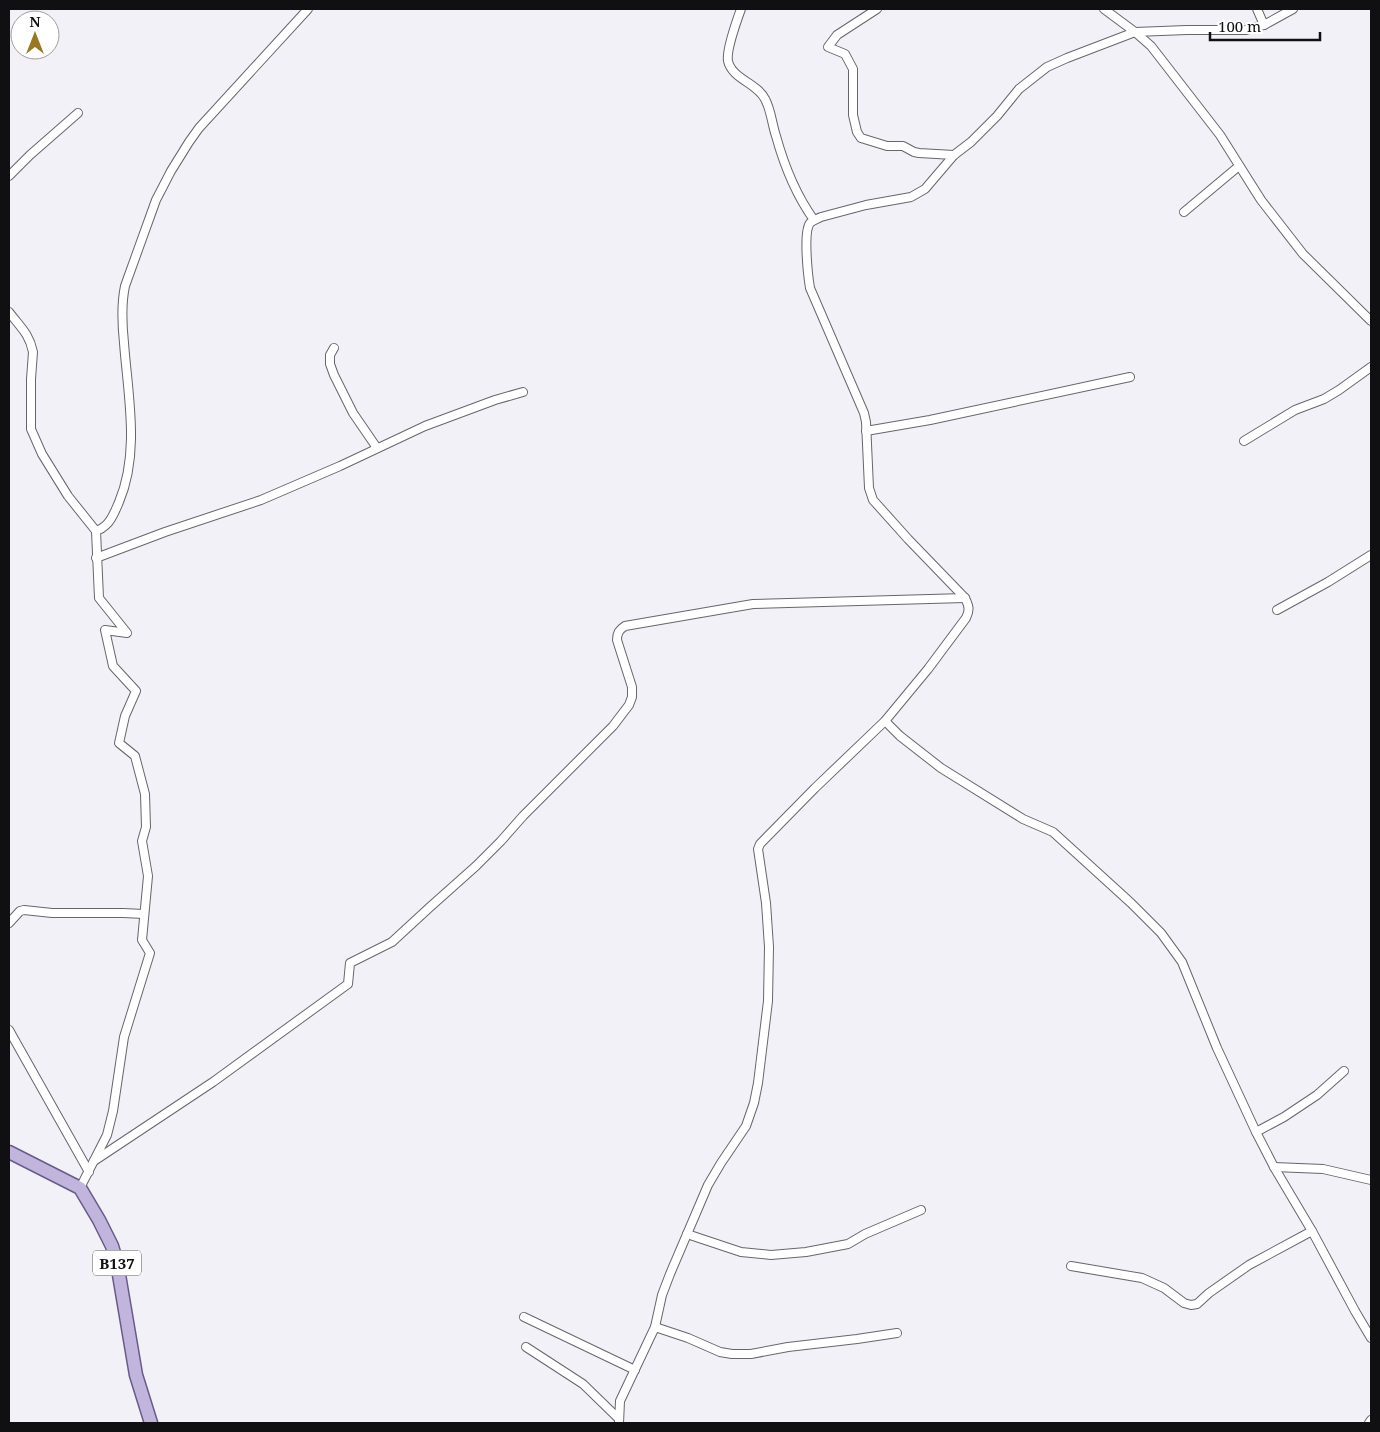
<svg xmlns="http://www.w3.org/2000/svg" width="1380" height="1432" font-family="'Noto Serif',serif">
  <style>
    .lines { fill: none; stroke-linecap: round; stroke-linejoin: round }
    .minor-casing { stroke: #67666b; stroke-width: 10 }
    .primary-casing { stroke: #695b88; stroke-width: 15 }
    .minor { stroke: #fff; stroke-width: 8 }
    .primary { stroke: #c2b5dd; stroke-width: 12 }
    .labels { text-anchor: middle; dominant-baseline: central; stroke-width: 5; stroke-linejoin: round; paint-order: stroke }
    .shield { fill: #fff; stroke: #585759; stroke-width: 1 }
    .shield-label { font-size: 15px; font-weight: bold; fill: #100f12 }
  </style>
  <rect width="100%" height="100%" fill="#f3f1f8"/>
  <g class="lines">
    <g class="minor-casing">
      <g id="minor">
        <path d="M741,9C737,20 726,50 728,61C732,79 757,83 765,99C771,110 772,124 776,136C784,165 796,195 814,220"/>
        <polyline points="877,9 837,35 828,47 845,54 853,69 853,115 857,132 861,138 887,146 903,146 914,152 919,153 954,155"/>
        <polyline points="1104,9 1135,32 1151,46 1220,135 1261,200 1303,254 1371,321"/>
        <polyline points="1257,9 1264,25"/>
        <polyline points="9,176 30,155 78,113"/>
        <polyline points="1184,212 1239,166"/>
        <path d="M9,312C20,327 29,333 33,352L31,379V429L42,454L68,496L96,531L99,598L127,633L105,630L113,666L136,691L125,716L119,743L135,756L145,794L146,827L142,841L148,876L142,940L150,953L124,1037L113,1111L107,1135L80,1188"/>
        <polyline points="334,348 330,355 330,364 334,375 353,413 377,448"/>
        <polyline points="866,431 930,420 1130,377"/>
        <polyline points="1244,441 1295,410 1324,399 1339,390 1371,367"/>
        <path d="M96,531C99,530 103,528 106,525C112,520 116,509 119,502C140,452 128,396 124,343C122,324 121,305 125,286L156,200L171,171L189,142L199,128L308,9"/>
        <polyline points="96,558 165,532 261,500 340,466 425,426 495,400 523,392"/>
        <polyline points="1277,610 1328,582 1371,555"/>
        <polyline points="885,721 900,736 941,768 1023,819 1053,832 1131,903 1161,933 1182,962 1217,1048 1256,1132 1274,1167 1312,1231 1355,1311 1371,1338"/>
        <polyline points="9,923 20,911 24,910 52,913 123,913 144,914"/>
        <polyline points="9,1030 89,1172"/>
        <polyline points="1256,1132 1284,1117 1317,1095 1344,1071"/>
        <path d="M94,1161L213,1082L348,984L350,963L392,942L430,907L476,866L501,841L523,816L613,726L629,705L632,697V687L617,640C617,633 619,630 625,626L753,604L965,598"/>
        <polyline points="1274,1167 1323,1169 1371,1180"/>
        <polyline points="687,1234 741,1252 771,1255 806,1252 848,1244 865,1234 921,1210"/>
        <polyline points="1071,1266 1142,1278 1164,1288 1184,1303 1191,1305 1197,1304 1209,1293 1249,1265 1312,1231"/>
        <polyline points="524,1317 635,1370"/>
        <polyline points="655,1327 688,1338 720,1352 732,1354 751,1354 788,1347 857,1339 897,1333"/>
        <polyline points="526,1347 583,1384 619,1419"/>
        <path d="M619,1423L620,1401L655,1327L662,1295L670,1274L708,1185L721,1163L746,1126L754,1103L758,1083L768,1001L769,947L766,903L758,849L760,844L815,788L885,721L928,669L966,618C970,610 969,606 965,598L908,539L873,500L869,488L866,422L864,413L810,288C808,276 803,232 810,223C813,220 817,219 821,217L866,205L911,197L925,189L954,155L971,142L997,116L1019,89L1047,67L1067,58L1135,32L1187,30H1246L1264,25L1293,9"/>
        <polyline points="1369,1423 1371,1420"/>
      </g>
    </g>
    <g class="primary-casing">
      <polyline id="primary" points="9,1152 80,1188 99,1220 112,1246 117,1263 136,1375 151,1423"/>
    </g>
    <use href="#minor" class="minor"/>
    <use href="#primary" class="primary"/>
  </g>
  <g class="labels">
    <rect class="shield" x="93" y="1250.5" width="48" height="25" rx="4"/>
    <g class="shield-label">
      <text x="117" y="1263">B137</text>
    </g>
  </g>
  <rect width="1380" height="1432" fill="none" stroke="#100f12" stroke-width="20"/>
  <g transform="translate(35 35)"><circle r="24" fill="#ffffff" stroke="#9f9fa0"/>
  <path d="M0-4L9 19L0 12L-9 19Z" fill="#9a7822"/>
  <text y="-8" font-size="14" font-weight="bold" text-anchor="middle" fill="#100f12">N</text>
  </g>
  <path d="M1210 32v8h110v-8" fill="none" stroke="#100f12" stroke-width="2.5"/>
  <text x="1218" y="32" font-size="15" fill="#100f12" stroke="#ffffff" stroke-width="4" paint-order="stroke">100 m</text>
</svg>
